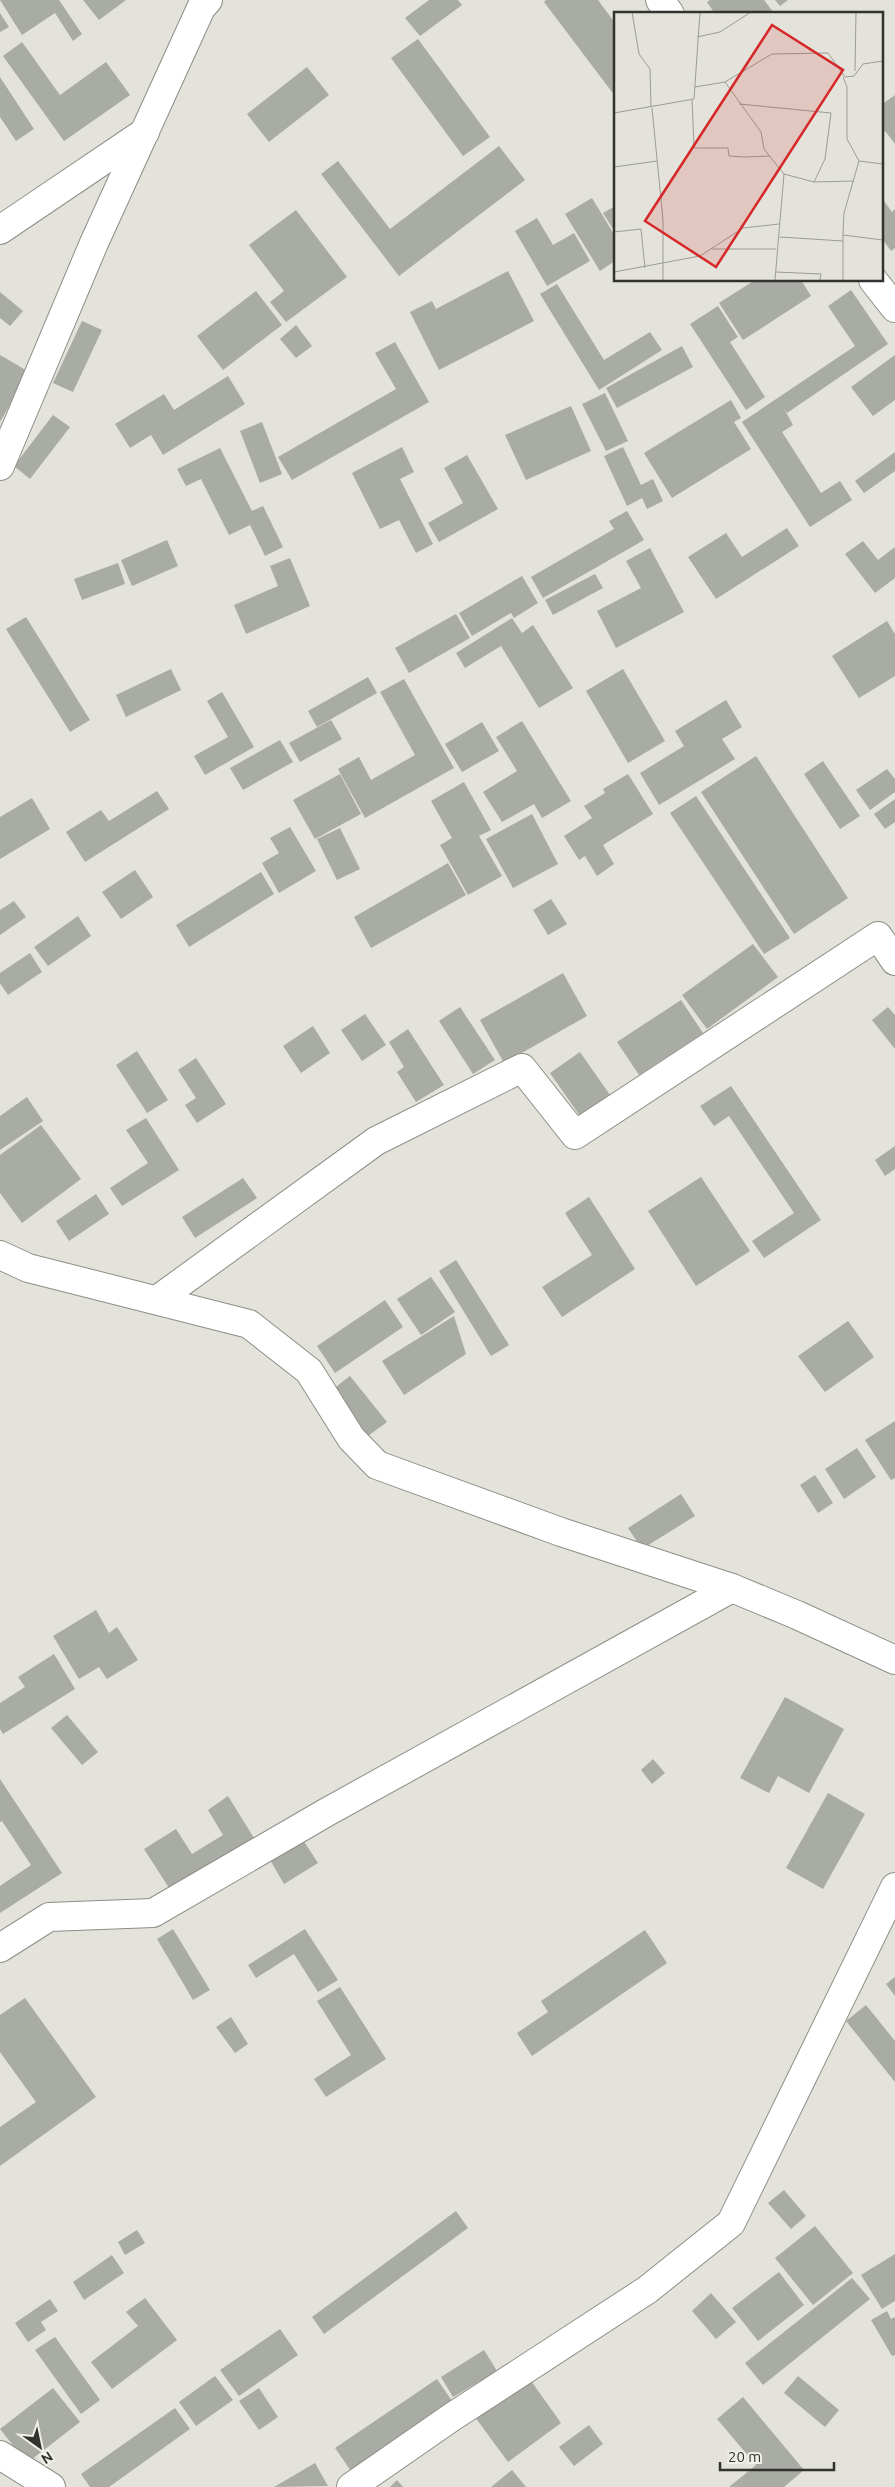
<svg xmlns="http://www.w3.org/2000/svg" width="895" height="2487" font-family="Ubuntu,sans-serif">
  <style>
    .building { fill: #a8aca5 }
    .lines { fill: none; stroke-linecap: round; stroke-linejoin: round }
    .street-casing { stroke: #8e8e86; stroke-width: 30 }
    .secondary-casing { stroke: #8e8e86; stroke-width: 30 }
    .street { stroke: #fff; stroke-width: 28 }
    .secondary { stroke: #fff; stroke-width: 28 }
    .inset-road { fill: none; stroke: #9c9c96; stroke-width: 1 }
    .view { fill: #d62828; fill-opacity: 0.15; stroke: #d62828; stroke-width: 2.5 }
    .inset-edge { fill: none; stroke: #32322f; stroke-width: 2.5 }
  </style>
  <rect width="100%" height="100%" fill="#e3e3db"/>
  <g class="building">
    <polygon points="0,0 59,0 82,34 73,41 55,13 22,35"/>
    <polygon points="83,0 126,0 99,20"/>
    <polygon points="429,0 458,0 462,5 420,36 405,18"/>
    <polygon points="546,0 598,0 615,23 615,96 544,2"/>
    <polygon points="710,0 764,0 773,12 715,14 707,2"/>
    <polygon points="775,0 788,0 780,6"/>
    <polygon points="0,13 9,27 0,32"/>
    <polygon points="418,39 490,137 463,156 391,58"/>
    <polygon points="22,42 60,95 106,62 130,95 64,141 3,56"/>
    <polygon points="307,67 329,95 269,142 247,114"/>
    <polygon points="0,77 34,129 16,141 0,117"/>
    <polygon points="895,95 895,144 885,131 881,133 881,105"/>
    <polygon points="499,146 525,180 399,276 321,174 338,161 390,229"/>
    <polygon points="881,197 892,212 895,209 895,248 891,251 881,237"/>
    <polygon points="592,198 615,236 615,261 600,271 565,214"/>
    <polygon points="615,206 615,232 603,213"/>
    <polygon points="296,210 347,277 286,322 270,302 284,291 249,245"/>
    <polygon points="537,218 553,245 574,233 590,261 547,286 515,231"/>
    <polygon points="508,271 534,321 439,370 410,312 432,301 436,309"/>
    <polygon points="755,280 801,280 811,296 743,340 719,303"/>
    <polygon points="557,284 604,360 650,332 662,350 599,390 540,294"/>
    <polygon points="851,290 888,344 787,413 783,407 793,425 782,432 821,493 840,481 852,500 810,527 742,422 855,346 828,306"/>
    <polygon points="256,291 282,325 223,370 197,336"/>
    <polygon points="0,292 23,311 10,326 0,318"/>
    <polygon points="718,306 738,337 730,342 765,397 746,410 690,324"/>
    <polygon points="82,321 102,330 73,392 53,383"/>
    <polygon points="296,325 312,346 296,358 280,339"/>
    <polygon points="395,342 429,402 292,480 278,457 396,389 375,353"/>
    <polygon points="682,346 693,367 617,408 606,388"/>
    <polygon points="0,355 29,372 0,422"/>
    <polygon points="895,355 895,400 873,416 851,387"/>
    <polygon points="228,376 245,404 163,455 151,435 130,448 115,424 164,394 174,410"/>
    <polygon points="605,393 628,441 606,451 582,404"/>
    <polygon points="731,400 741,418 734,422 751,449 672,498 644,453"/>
    <polygon points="571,406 591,451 526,480 505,435"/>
    <polygon points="53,415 70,427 30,479 14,466"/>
    <polygon points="262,422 282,474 260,483 240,431"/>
    <polygon points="402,447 414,472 400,479 433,544 416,553 399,520 380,529 352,473"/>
    <polygon points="623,447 641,485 653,479 663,501 647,509 642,498 627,506 604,456"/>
    <polygon points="220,448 252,511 263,506 283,547 265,556 250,525 229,535 201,479 186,486 177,469"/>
    <polygon points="895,452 895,471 864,493 855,481"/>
    <polygon points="467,455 498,509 439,542 428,523 463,503 444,468"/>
    <polygon points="627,511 644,540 543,598 531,577 614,529 609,521"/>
    <polygon points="787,528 799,546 716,599 688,557 726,533 742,557"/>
    <polygon points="167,540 178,566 132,586 121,560"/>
    <polygon points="863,541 878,560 895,547 895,578 875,593 845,554"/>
    <polygon points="650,548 684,612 616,648 597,611 641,588 626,561"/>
    <polygon points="290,558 310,606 246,634 234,605 278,586 270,566"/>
    <polygon points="118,563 125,584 82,600 74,579"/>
    <polygon points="595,574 603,588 553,615 545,600"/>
    <polygon points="522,576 538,603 514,618 511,613 472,636 459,613"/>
    <polygon points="456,614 470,638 409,673 395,648"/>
    <polygon points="26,617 90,720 70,732 6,629"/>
    <polygon points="512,618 522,633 533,625 573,688 539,708 501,646 465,668 456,653"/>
    <polygon points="887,621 895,634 895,676 859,698 832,656"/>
    <polygon points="171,669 181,690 126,717 116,695"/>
    <polygon points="623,669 665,741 628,763 586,691"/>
    <polygon points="368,677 377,693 317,727 308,711"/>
    <polygon points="404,679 454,768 365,818 338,769 359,757 371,780 415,755 380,692"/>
    <polygon points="222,692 254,747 205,775 194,756 228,737 207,701"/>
    <polygon points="726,700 742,727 722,739 735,759 659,805 640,773 684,746 675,731"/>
    <polygon points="331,720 342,739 300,762 289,743"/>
    <polygon points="522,721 571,801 542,818 534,804 502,822 483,792 517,771 496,737"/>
    <polygon points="482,722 499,751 462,772 445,744"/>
    <polygon points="280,740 293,762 243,790 230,768"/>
    <polygon points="756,756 848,898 794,934 701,792"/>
    <polygon points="823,761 860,816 840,829 804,774"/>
    <polygon points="887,769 895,779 895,792 870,810 856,790"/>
    <polygon points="340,774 361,814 315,839 293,800"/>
    <polygon points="628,774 653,814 603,845 614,864 597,876 585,856 579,860 564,836 592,818 584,806 605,793 603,789"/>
    <polygon points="464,782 491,830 479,836 502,876 468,895 440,845 452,838 431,801"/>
    <polygon points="157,791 169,809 85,862 66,832 101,810 109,821"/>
    <polygon points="696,796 790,938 764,954 670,813"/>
    <polygon points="32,798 50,829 0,859 0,817"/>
    <polygon points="895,799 895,822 885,829 874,814"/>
    <polygon points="532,814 558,864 513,888 486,839"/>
    <polygon points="290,827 316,871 279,893 262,863 279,853 270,838"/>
    <polygon points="340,828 360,869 337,880 317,839"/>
    <polygon points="448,863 466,895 371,948 354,917"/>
    <polygon points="135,870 153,897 121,919 102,892"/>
    <polygon points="261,872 274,894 189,947 176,925"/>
    <polygon points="551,899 567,924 548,935 533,910"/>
    <polygon points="14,901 26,917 0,935 0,910"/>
    <polygon points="78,916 91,936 48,966 34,947"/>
    <polygon points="753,944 778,977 707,1029 682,995"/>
    <polygon points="30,953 42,972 8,995 0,983 0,973"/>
    <polygon points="563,973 587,1016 504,1063 480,1020"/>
    <polygon points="681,1000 703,1033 639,1075 617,1042"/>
    <polygon points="460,1007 495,1060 473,1074 439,1021"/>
    <polygon points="888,1007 895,1015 895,1049 872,1020"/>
    <polygon points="365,1014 386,1045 362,1061 341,1030"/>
    <polygon points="313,1026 330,1053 301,1073 283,1046"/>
    <polygon points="408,1029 444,1085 416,1102 397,1072 404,1067 389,1042"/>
    <polygon points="137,1051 168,1100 147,1113 116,1065"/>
    <polygon points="580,1052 610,1095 580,1116 550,1073"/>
    <polygon points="196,1058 226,1104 197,1123 185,1105 196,1098 178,1070"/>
    <polygon points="731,1086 821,1220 764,1258 752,1241 794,1213 729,1116 714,1126 700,1106"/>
    <polygon points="27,1097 43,1121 0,1150 0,1116"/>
    <polygon points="146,1118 179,1170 122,1206 110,1188 148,1163 126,1130"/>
    <polygon points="41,1125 81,1179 22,1223 0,1193 0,1155"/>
    <polygon points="895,1146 895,1169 885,1176 875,1160"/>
    <polygon points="701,1177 750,1251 696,1286 648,1211"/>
    <polygon points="243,1178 257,1198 195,1238 182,1217"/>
    <polygon points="96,1194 109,1214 69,1241 56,1221"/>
    <polygon points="589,1197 635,1269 562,1317 542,1287 592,1255 565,1213"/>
    <polygon points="456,1260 509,1345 491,1356 439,1271"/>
    <polygon points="431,1277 455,1312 421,1335 397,1299"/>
    <polygon points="385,1300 403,1327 335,1373 317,1346"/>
    <polygon points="454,1316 466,1354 404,1395 382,1361"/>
    <polygon points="848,1321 874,1357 825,1392 798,1356"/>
    <polygon points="350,1376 387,1422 368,1436 332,1390"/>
    <polygon points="895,1421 895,1478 891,1480 865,1440"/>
    <polygon points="857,1448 876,1477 844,1499 825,1469"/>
    <polygon points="815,1475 833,1503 818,1513 800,1485"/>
    <polygon points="681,1494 695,1516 642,1549 628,1528"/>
    <polygon points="96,1610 109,1633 117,1627 138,1660 107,1679 99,1667 79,1679 53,1636"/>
    <polygon points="54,1654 75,1689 3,1734 0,1729 0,1703 25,1687 18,1677"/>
    <polygon points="785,1697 844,1729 809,1793 778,1776 769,1793 740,1778"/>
    <polygon points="67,1715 98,1752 82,1765 51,1728"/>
    <polygon points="653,1759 665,1773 652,1784 641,1770"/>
    <polygon points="0,1779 62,1873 0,1913 0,1886 31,1865 2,1821 0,1822"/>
    <polygon points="828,1793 865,1814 823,1889 786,1868"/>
    <polygon points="228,1796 254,1838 171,1891 144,1849 176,1829 192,1854 223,1835 208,1810"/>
    <polygon points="303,1840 318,1863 284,1884 270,1860"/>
    <polygon points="173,1929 210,1990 193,2000 157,1939"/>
    <polygon points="305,1929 338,1980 318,1992 294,1954 256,1978 248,1965"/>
    <polygon points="645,1930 667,1963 532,2056 517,2033 548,2012 541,2001"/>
    <polygon points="895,1977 895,1996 886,1984"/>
    <polygon points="340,1987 386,2059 326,2097 314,2079 351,2055 317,2001"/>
    <polygon points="25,1998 96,2097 0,2166 0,2127 36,2102 0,2052 0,2015"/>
    <polygon points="866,2005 895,2041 895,2082 846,2021"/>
    <polygon points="231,2017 248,2044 235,2053 216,2027"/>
    <polygon points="784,2190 806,2216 791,2229 768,2203"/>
    <polygon points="456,2211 468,2228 324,2334 312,2317"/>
    <polygon points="815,2226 853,2273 813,2305 775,2258"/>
    <polygon points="137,2230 145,2243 125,2255 118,2242"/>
    <polygon points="895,2254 895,2301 882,2309 861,2275"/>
    <polygon points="112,2255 124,2273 84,2300 73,2282"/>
    <polygon points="779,2272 804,2305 758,2341 732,2308"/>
    <polygon points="852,2278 870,2299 763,2385 745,2363"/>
    <polygon points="711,2293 736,2322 716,2339 692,2311"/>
    <polygon points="145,2298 177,2340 112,2389 91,2362 138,2326 126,2312"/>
    <polygon points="50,2299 58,2311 41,2322 46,2330 28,2342 15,2323"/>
    <polygon points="887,2311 891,2319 895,2317 895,2355 892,2356 871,2320"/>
    <polygon points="280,2329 298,2355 239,2396 220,2370"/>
    <polygon points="55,2337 100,2400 81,2414 35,2350"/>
    <polygon points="484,2350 497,2371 453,2397 441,2377"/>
    <polygon points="215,2376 233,2400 196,2426 179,2402"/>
    <polygon points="798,2376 839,2410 825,2427 784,2393"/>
    <polygon points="529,2378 561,2423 508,2462 475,2417"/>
    <polygon points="437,2379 452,2401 351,2471 335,2448"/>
    <polygon points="53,2388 80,2422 27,2463 0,2429"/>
    <polygon points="259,2388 278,2417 259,2430 239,2401"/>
    <polygon points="743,2397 804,2470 784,2487 729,2487 756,2465 717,2419"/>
    <polygon points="175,2408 190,2429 109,2487 90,2487 81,2474"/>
    <polygon points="589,2425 603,2444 574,2466 559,2447"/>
    <polygon points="315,2463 328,2486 274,2487"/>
    <polygon points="512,2470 526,2487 491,2487"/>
    <polygon points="397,2480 403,2487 390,2487"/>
  </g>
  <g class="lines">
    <g class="street-casing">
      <g id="street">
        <polyline points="660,0 670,14"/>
        <polyline points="0,230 145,132"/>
        <polyline points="873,280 895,308"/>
        <polyline points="0,466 94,243 201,8 208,0"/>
        <polyline points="157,1300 376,1141 522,1068 575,1135 878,936 895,961"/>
        <polyline points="0,1948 49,1917 153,1913 327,1812 732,1588"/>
        <polyline points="0,2455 51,2487"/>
        <polyline points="351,2487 452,2417 647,2290 731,2223 895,1887"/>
      </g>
    </g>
    <g class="secondary-casing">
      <polyline id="secondary" points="0,1255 28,1268 249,1324 309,1371 351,1438 377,1465 561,1532 732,1588 797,1615 895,1660"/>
    </g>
    <use href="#street" class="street"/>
    <use href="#secondary" class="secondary"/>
  </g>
  <g transform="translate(614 12)">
    <rect width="269" height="269" fill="#e3e3db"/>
    <path class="inset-road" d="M18,0L25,42L36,57L37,95M83,25L106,20L137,0M241,59L242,0M111,70L147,120L150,137L170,162L161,268M81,75L111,70L158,42L214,41L231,65L240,64L249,52L269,49M78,88L80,136H114L115,144L130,145L156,144M125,92L217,101L211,147L200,170M38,96L49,208V268M0,101L80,87L86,0M245,149L269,152M0,155L43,149M170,162L200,170L240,169M0,220L27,217L31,256M229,223L230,201L245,149L233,127V75L229,65M166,225L229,229V223L269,228M229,229V268M98,237H162M0,260L86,244L129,216L165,212M162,260L207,262L206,268"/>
    <path class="view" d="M158,13L229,58L102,255L31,209Z"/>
    <rect width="269" height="269" class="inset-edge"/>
  </g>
  <g transform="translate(40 2447) rotate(147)" stroke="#f1f0e8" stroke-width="4" paint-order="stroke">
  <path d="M0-4L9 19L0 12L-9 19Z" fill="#32322f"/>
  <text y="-8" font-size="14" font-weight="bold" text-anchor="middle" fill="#32322f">N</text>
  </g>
  <path d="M720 2462v8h114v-8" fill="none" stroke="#32322f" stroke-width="2.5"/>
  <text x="728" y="2462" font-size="15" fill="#32322f" stroke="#f1f0e8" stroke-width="4" paint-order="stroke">20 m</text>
</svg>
